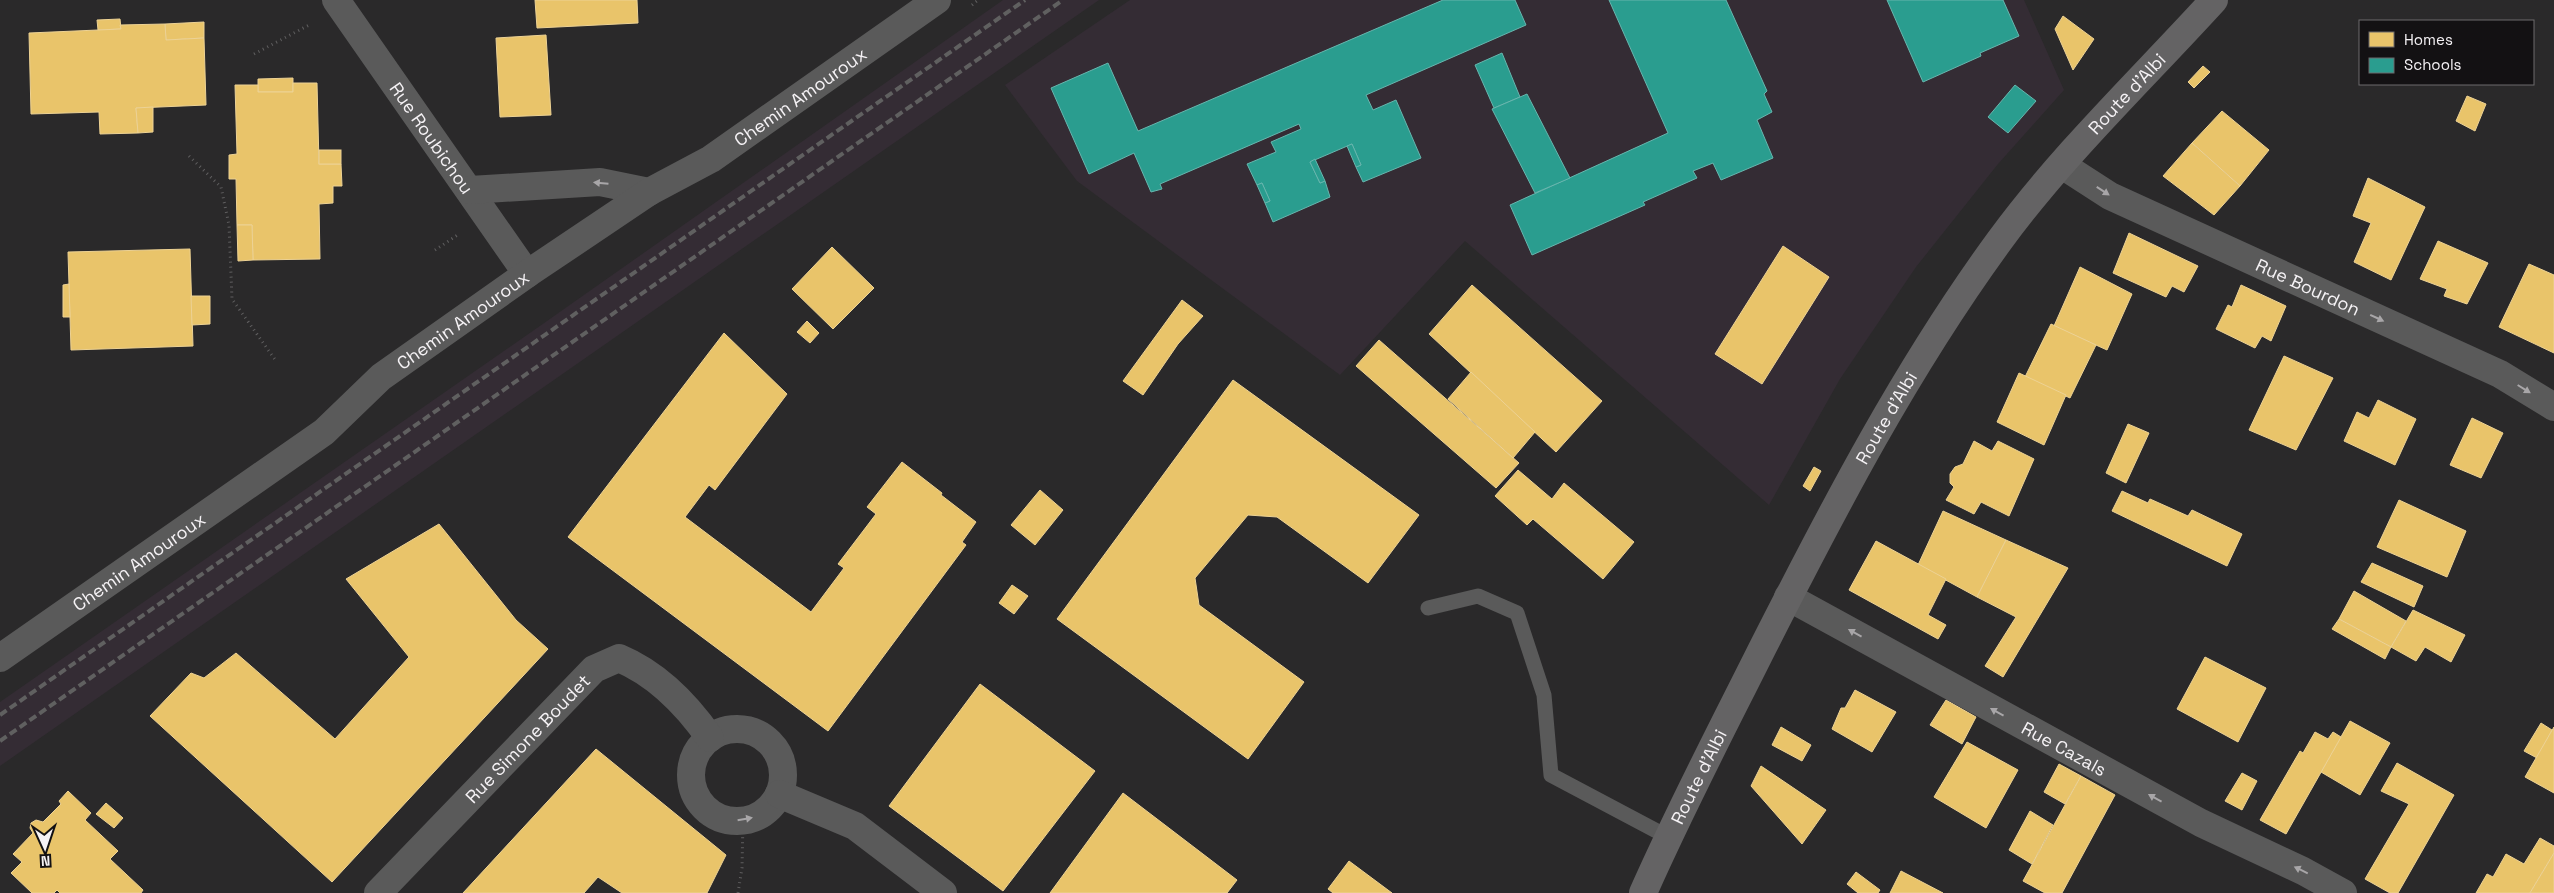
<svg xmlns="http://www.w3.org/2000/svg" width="2554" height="893" font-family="'Space Grotesk',sans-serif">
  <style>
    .built { fill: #342c34 }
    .homes { fill: #e9c46a; stroke: #edd294 }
    .schools { fill: #2a9d8f; stroke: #67b6ae }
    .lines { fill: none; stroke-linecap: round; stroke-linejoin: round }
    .path { stroke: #605f60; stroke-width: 3; stroke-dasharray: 1 4; stroke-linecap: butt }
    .service { stroke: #5a5a5a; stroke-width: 15 }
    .minor { stroke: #5a5a5a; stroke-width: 28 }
    .primary { stroke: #646364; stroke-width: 28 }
    .rail { stroke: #606060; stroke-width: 4; stroke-dasharray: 8 4; stroke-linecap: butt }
    .oneway { fill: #a8a6a8 }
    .labels { text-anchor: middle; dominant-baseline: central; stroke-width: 5; stroke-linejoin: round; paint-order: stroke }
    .street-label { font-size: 18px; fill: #f5f2f5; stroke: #131113 }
  </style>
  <rect width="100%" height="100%" fill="#2a292a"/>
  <g class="built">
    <polygon points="1003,0 1099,0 0,766 0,702 547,321"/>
    <polygon points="1130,0 2024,0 2064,90 1998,164 1916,267 1840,379 1769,505 1465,241 1340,375 1077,181 1005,85"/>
  </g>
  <g class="homes">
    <polygon points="535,0 637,0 638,23 537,28"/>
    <polygon points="2063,16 2094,39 2073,70 2055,29"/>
    <polygon points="120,19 121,29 98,30 97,20"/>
    <polygon points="204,22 204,38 166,40 165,24"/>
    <polygon points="165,24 166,40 204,38 206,105 136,108 138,133 100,134 99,112 31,114 29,33 121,29 120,25"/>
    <polygon points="546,35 551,115 500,117 496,38"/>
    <polygon points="2203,66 2210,72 2194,88 2188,82"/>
    <polygon points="293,78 293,92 258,92 258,79"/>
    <polygon points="293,83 317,83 319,164 341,164 342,186 333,186 333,203 319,204 320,259 253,260 252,225 237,225 236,179 229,179 229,155 237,154 235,85 258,85 258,92 293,92"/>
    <polygon points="2467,96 2486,104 2475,131 2456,121"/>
    <polygon points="153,107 153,132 138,133 136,108"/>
    <polygon points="2222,111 2269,150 2240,186 2192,143"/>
    <polygon points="2192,143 2240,186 2214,215 2163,176"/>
    <rect x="319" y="150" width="22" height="14"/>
    <polygon points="2368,178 2425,207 2391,280 2354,262 2371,223 2353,216"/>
    <polygon points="237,225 252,225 253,260 238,261"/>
    <polygon points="2129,233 2198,266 2184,292 2172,286 2166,297 2113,273"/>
    <polygon points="2438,241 2488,263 2467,304 2444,296 2447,289 2420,279"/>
    <polygon points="1783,246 1829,277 1762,384 1715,354"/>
    <polygon points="832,247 874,288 833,329 792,289"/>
    <polygon points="190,249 193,346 71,350 68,252"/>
    <polygon points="2529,264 2554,275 2554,353 2499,327"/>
    <polygon points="2080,267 2132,294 2107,350 2054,326"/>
    <polygon points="69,284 70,317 63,317 63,285"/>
    <polygon points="1472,285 1602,401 1556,452 1429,334"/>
    <polygon points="2241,285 2286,306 2271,341 2262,336 2255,348 2216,329 2228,305 2232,307"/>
    <polygon points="191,296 210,296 210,324 192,325"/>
    <polygon points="1182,300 1203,316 1178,344 1143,395 1123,381"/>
    <polygon points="807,321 819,333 810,343 797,332"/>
    <polygon points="2051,324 2096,345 2070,398 2025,377"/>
    <polygon points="724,333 787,394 715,490 709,485 685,517 811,612 844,568 838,564 876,514 867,507 902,462 942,493 941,495 976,522 962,542 966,545 828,731 568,537"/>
    <polygon points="1379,340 1519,463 1496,488 1356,366"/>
    <polygon points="2284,356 2333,378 2296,450 2249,430"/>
    <polygon points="1471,372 1535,432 1513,458 1448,399"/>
    <polygon points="2019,373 2066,395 2044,445 1997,422"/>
    <polygon points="1233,380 1419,515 1368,583 1277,517 1248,515 1195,578 1199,605 1304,682 1248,759 1057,619"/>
    <polygon points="2378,400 2416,419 2395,465 2344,441 2357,412 2369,418"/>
    <polygon points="2472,418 2503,433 2481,478 2450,465"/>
    <polygon points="2128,424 2149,433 2126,483 2106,473"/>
    <polygon points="1974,441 1992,451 1998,441 2034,459 2009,516 1981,502 1974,514 1946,500 1954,487 1950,483 1950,474 1955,467 1963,464"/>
    <polygon points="1814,467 1821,471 1810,491 1803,486"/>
    <polygon points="1518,470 1552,499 1564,483 1634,542 1603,579 1533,519 1527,525 1495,496"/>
    <polygon points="1040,490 1063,510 1035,545 1011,525"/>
    <polygon points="2122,491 2148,503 2150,499 2188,516 2192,510 2242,534 2227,566 2112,511"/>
    <polygon points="2399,500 2466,531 2447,577 2377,547"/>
    <polygon points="1943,511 2006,540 1977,597 1918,565"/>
    <polygon points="439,524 516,620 548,649 332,882 150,716 191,673 204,678 236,653 335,739 409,657 346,579"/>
    <polygon points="2006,540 2068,568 2003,677 1985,666 2016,617 1977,597"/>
    <polygon points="1876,541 1946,579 1928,615 1946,625 1938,639 1849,590"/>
    <polygon points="2372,563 2423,586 2414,607 2361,582"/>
    <polygon points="1012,585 1028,596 1014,614 999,603"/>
    <polygon points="2354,591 2406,621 2391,647 2339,619"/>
    <polygon points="2413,610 2465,635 2451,662 2425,647 2416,661 2391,647"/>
    <polygon points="2339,619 2391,647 2385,659 2332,629"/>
    <polygon points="2205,657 2266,688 2238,742 2177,709"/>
    <polygon points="980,684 1095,771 1003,891 889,806"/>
    <polygon points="1855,690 1896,712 1872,752 1832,729 1841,708 1845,708"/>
    <polygon points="1946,700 1976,717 1962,744 1930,725"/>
    <polygon points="2350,721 2390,743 2360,795 2321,772"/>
    <polygon points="2541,723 2552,730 2537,758 2524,751"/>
    <polygon points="1781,727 1811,745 1802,761 1772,745"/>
    <polygon points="2554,727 2554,793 2525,777"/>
    <polygon points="2315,732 2328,739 2333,732 2341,737 2286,834 2260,820 2300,751 2303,753"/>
    <polygon points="1967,742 2018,770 1986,828 1934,797"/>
    <polygon points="596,749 726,855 707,893 622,893 598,877 584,893 463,893"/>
    <polygon points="2397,763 2454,795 2398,893 2390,893 2365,879 2409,804 2381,791"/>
    <polygon points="2059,764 2081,776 2065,804 2044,792"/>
    <polygon points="1761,766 1826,810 1802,844 1751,786"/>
    <polygon points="2242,773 2257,781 2242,810 2225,801"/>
    <polygon points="2081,776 2115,795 2062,893 2045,893 2023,881"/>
    <polygon points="68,791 91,813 85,820 118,851 110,859 143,890 141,893 60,893 57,890 54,893 32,893 11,873 22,862 13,854 33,833 30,828 31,823 36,820 43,822 61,804 59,801"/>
    <polygon points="1123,793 1237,880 1227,893 1050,893"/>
    <polygon points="106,803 123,818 114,828 96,814"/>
    <polygon points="2030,811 2053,825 2032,864 2009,850"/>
    <polygon points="2540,838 2554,846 2554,853 2530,893 2476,893 2487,874 2493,877 2506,854 2524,864"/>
    <polygon points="2554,853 2554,893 2530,893"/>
    <polygon points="1349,861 1392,893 1333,893 1328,889"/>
    <polygon points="1901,871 1943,893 1890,893"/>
    <polygon points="1856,872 1880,890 1878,893 1858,893 1847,884"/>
  </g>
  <g class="schools">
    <polygon points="1443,0 1515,0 1526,25 1366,95 1373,110 1396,100 1421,158 1363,182 1356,167 1361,165 1352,144 1310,162 1320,183 1325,181 1330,197 1273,222 1265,203 1270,201 1262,183 1257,185 1247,164 1276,152 1271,142 1301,129 1299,124 1160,184 1162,189 1151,192 1134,153 1089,174 1051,88 1108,63 1138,131"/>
    <polygon points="1609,0 1726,0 1767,91 1764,94 1772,112 1757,120 1773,158 1721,180 1713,163 1693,171 1697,178 1643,202 1645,205 1532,255 1510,205 1668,133"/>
    <polygon points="1887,0 2003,0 2019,36 1980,53 1981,56 1923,82"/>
    <polygon points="1502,53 1520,97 1494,108 1475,65"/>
    <polygon points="2015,85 2036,101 2008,133 1988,117"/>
    <polygon points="1527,94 1570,178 1535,193 1492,109"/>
    <polygon points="1352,144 1361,165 1356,167 1347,146"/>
    <polygon points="1315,159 1325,181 1320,183 1310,162"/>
    <polygon points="1262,183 1270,201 1265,203 1257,185"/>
  </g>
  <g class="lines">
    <g class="path">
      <polyline points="972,5 978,0"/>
      <polyline points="254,54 311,24"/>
      <polyline points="189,156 221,187 229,225 232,299 276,361"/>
      <polyline points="435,250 459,234"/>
      <polyline points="738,893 742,868 743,820"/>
    </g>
    <polyline class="service" points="1428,608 1478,596 1517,613 1544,695 1551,775 1668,837"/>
    <g class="minor">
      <path id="s1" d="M336,0L527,274"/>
      <path id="s2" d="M2062,165L2110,196L2500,374L2554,407"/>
      <polyline points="470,190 600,182 649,192"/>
      <path id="s3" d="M1788,597L2201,823L2303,871L2343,893"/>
      <path id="s4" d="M0,658L324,432L381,377L527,274L649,192L711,159L937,0"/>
      <circle cx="737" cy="775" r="46"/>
      <polyline points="779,794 855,826 943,893"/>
      <path id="s5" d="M378,893L594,669L619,658C657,674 687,705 710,738"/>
    </g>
    <path class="primary" id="s6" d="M1643,893C1680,809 1722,729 1763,647C1834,507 1907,367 2000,240C2063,154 2142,79 2214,0"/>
    <g class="rail">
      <polyline points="0,715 1025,0"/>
      <polyline points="0,741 1063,0"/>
    </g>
  </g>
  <defs><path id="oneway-solid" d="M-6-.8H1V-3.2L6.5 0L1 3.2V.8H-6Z" transform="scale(1.25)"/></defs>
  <g class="oneway">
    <use href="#oneway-solid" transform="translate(601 183) rotate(-175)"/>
    <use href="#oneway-solid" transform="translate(2103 191) rotate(33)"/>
    <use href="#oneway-solid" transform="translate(2377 318) rotate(25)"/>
    <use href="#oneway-solid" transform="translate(2524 389) rotate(32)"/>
    <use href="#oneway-solid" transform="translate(1855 633) rotate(-151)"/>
    <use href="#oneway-solid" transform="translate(1997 712) rotate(-151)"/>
    <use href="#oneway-solid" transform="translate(2155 798) rotate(-151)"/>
    <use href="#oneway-solid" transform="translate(745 819) rotate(-10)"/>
    <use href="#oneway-solid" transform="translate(2301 870) rotate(-154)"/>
  </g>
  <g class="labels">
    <g class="street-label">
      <text stroke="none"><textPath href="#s6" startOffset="939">Route d'Albi</textPath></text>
      <text stroke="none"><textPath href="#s4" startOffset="979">Chemin Amouroux</textPath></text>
      <text stroke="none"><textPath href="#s1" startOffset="168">Rue Roubichou</textPath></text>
      <text stroke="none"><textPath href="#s2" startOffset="275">Rue Bourdon</textPath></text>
      <text stroke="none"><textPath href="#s4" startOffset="574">Chemin Amouroux</textPath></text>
      <text stroke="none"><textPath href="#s6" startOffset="534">Route d'Albi</textPath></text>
      <text stroke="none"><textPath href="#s4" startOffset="169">Chemin Amouroux</textPath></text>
      <text stroke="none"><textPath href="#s5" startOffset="215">Rue Simone Boudet</textPath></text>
      <text stroke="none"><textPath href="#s3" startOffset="315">Rue Cazals</textPath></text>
      <text stroke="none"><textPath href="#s6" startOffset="129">Route d'Albi</textPath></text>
    </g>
  </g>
  <rect x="2359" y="20" width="175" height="65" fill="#131113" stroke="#6d6b6d"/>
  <rect x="2369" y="32" width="25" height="15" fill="#e9c46a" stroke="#6d6b6d"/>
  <text x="2404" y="45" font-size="15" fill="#f5f2f5">Homes</text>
  <rect x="2369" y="58" width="25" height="15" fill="#2a9d8f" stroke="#6d6b6d"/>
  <text x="2404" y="70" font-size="15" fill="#f5f2f5">Schools</text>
  <g transform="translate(45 848) rotate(177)" stroke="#131113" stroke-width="4" paint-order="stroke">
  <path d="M0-4L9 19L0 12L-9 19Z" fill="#f5f2f5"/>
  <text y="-8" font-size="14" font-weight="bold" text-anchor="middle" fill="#f5f2f5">N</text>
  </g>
</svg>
